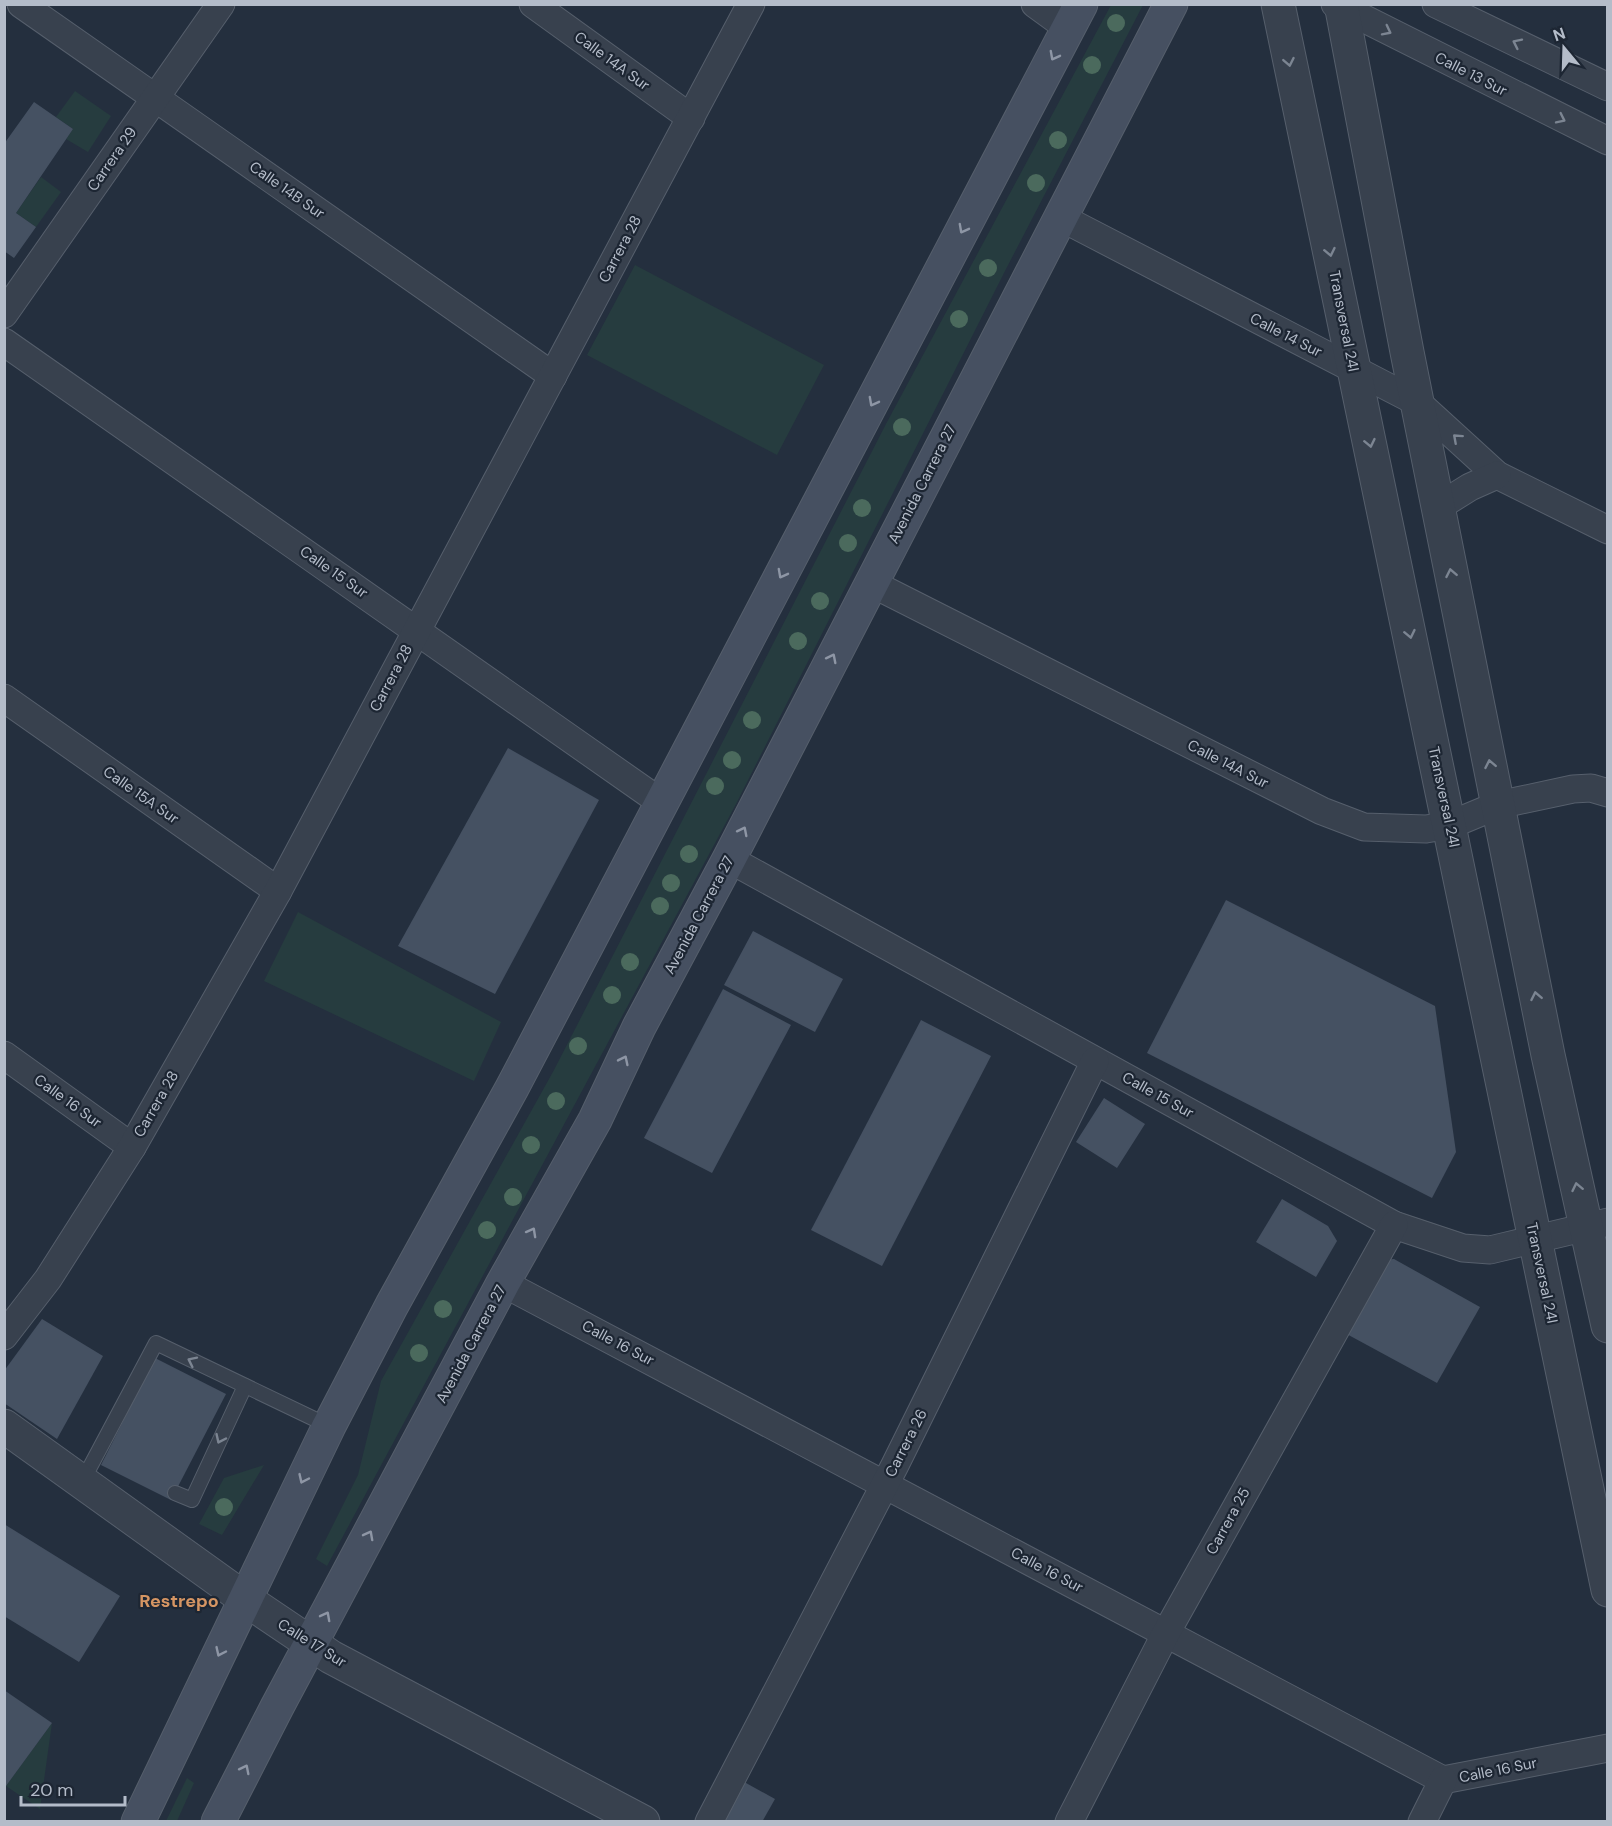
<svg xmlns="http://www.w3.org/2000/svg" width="1612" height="1826" font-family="'DM Sans',sans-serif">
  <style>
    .green { fill: #263c3f }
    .building { fill: #455162 }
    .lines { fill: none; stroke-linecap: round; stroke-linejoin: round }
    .service-casing { stroke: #565f6c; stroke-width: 16 }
    .minor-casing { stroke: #565f6c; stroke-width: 29 }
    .tertiary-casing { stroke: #565f6c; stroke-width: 35 }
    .secondary-casing { stroke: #565f6c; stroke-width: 35 }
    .service { stroke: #38414e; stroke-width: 14 }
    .minor { stroke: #38414e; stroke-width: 27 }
    .tertiary { stroke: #38414e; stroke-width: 33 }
    .secondary { stroke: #465061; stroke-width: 33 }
    .tree { fill: #4b6a5d }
    .oneway { stroke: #7c8592 }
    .oneway2 { stroke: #8e96a5 }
    .labels { text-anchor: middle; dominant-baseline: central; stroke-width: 4.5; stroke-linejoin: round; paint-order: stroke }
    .street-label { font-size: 15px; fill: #b4bcc9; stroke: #1d2633 }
    .quarter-label { font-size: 18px; font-weight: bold; fill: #d59563; stroke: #1d2633 }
  </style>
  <rect width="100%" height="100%" fill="#242f3e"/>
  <g class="green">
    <polygon points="1111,5 1143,5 1006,269 736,804 327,1566 316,1559 358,1475 381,1381 554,1070 886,424"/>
    <polygon points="75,91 111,116 88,152 66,139 73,129 56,117"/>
    <polygon points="41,177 61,192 36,227 16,213"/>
    <polygon points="635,265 824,365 777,455 587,355"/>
    <polygon points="298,912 501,1022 474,1081 264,981"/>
    <polygon points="264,1465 222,1535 199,1524 224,1478"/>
    <polygon points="52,1723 40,1809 6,1786"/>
    <polygon points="187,1778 194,1783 177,1821 166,1821"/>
  </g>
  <g class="building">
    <polygon points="34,102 73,129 16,213 36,227 14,258 4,251 4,144"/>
    <polygon points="508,748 599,800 495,994 398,946"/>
    <polygon points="1226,900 1435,1006 1456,1152 1432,1198 1147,1053"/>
    <polygon points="753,931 843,979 815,1032 724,985"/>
    <polygon points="723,989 791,1025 712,1173 644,1138"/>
    <polygon points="921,1020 991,1056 882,1266 811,1230"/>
    <polygon points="1104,1098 1145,1124 1117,1168 1076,1142"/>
    <polygon points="1282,1199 1328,1226 1337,1241 1316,1277 1256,1242"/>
    <polygon points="1394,1259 1480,1307 1437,1383 1343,1332 1382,1260"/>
    <polygon points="42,1319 103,1356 57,1439 4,1403 4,1371"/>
    <polygon points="155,1358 226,1394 171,1500 101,1465"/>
    <polygon points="4,1524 120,1596 79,1662 4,1616"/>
    <polygon points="4,1690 52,1723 6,1786 4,1785"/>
    <polygon points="737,1778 775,1799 762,1822 713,1822"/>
  </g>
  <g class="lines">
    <g class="service-casing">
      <g id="service">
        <polyline points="82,1482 156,1343 329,1426"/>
        <polyline points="175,1493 192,1500 245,1386"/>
      </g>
    </g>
    <g class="minor-casing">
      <g id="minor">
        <polyline points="21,4 553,376"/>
        <polyline points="533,4 691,118"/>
        <polyline points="1035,4 1068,28"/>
        <polyline points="1335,4 1608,141"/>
        <polyline points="1436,4 1608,87"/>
        <polyline points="1060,217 1417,402 1497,475 1608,530"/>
        <polyline points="4,314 221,4"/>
        <polyline points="4,342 662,803"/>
        <polyline points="1438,507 1470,487 1497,475"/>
        <polyline points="871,583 1322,811 1364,827 1426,829 1450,825 1498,805 1573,789 1591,788 1608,793"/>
        <polyline points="4,698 278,891"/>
        <polyline points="729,859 1394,1225 1463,1248 1490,1250 1608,1222"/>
        <polyline points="4,1055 132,1147"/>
        <polyline points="503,1283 1443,1780 1608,1748"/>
        <polyline points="4,1336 48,1279 132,1147 278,891 751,4"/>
        <polyline points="709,1822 895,1465 1095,1061"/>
        <polyline points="1069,1822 1166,1633 1394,1225"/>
        <polyline points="1422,1822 1443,1780"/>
      </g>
    </g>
    <g class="tertiary-casing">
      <g id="tertiary">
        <polyline points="1278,4 1608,1590"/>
        <polyline points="1341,4 1407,352 1548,1055 1608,1326"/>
        <polyline points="4,1426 245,1599 331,1657 643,1822"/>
      </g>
    </g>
    <g class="secondary-casing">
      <g id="secondary">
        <polyline points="138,1822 329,1426 392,1305 512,1088 1081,4"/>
        <polyline points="218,1822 277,1707 503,1283 595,1120 639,1027 729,859 1171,4"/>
      </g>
    </g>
    <use href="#service" class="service"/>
    <use href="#minor" class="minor"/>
    <use href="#tertiary" class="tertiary"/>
    <use href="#secondary" class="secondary"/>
  </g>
  <g class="tree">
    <circle cx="1116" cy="23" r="9"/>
    <circle cx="1092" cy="65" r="9"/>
    <circle cx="1058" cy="140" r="9"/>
    <circle cx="1036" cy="183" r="9"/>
    <circle cx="988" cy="268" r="9"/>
    <circle cx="959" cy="319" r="9"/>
    <circle cx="902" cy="427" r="9"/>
    <circle cx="862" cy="508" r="9"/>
    <circle cx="848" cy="543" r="9"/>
    <circle cx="820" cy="601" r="9"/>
    <circle cx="798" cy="641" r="9"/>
    <circle cx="752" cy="720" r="9"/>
    <circle cx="732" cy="760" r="9"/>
    <circle cx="715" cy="786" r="9"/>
    <circle cx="689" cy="854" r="9"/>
    <circle cx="671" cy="883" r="9"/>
    <circle cx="660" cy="906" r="9"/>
    <circle cx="630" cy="962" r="9"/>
    <circle cx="612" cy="995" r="9"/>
    <circle cx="578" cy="1046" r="9"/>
    <circle cx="556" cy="1101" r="9"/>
    <circle cx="531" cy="1145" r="9"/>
    <circle cx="513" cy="1197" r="9"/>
    <circle cx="487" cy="1230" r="9"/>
    <circle cx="443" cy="1309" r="9"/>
    <circle cx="419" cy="1353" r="9"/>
    <circle cx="224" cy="1507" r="9"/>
  </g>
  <defs><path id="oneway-chevron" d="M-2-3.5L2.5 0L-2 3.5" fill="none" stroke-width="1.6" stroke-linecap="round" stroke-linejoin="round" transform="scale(1.5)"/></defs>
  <g class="oneway">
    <use href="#oneway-chevron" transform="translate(1387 31) rotate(27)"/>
    <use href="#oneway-chevron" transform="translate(1517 43) rotate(-154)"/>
    <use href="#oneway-chevron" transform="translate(1289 62) rotate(79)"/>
    <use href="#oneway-chevron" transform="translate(1561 119) rotate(26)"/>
    <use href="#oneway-chevron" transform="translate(1330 252) rotate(78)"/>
    <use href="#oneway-chevron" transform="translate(1457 438) rotate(-138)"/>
    <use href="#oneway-chevron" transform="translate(1370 443) rotate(78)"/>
    <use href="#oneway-chevron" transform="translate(1451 573) rotate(-101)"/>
    <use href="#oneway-chevron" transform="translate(1410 634) rotate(78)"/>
    <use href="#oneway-chevron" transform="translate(1490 764) rotate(-101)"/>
    <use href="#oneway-chevron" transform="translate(1536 996) rotate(-101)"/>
    <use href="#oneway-chevron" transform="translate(1577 1187) rotate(-102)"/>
    <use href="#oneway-chevron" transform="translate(192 1361) rotate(-154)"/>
    <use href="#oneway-chevron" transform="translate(220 1439) rotate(115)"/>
  </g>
  <g class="oneway2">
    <use href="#oneway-chevron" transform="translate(1054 56) rotate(118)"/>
    <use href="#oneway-chevron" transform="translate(963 229) rotate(118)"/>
    <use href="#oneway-chevron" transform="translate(873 402) rotate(118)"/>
    <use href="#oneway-chevron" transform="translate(782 574) rotate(118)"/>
    <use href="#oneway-chevron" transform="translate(832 658) rotate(-63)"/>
    <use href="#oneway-chevron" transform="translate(743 831) rotate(-63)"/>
    <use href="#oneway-chevron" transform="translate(624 1060) rotate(-64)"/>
    <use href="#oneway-chevron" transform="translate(532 1232) rotate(-61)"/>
    <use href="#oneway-chevron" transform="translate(303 1479) rotate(115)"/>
    <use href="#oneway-chevron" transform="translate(369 1535) rotate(-62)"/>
    <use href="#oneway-chevron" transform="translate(326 1616) rotate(-62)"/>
    <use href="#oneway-chevron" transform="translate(220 1652) rotate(115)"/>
    <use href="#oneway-chevron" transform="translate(245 1769) rotate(-63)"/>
  </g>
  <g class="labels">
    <g class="street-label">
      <text transform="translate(612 61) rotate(36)">Calle 14A Sur</text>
      <text transform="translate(1471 74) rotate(27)">Calle 13 Sur</text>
      <text transform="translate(112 159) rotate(-55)">Carrera 29</text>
      <text transform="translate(287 190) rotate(35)">Calle 14B Sur</text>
      <text transform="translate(620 249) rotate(-62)">Carrera 28</text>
      <text transform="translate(1344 321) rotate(79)">Transversal 24I</text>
      <text transform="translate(1286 335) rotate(27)">Calle 14 Sur</text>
      <text transform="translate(922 484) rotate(-63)">Avenida Carrera 27</text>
      <text transform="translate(334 572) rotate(35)">Calle 15 Sur</text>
      <text transform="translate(391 678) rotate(-62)">Carrera 28</text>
      <text transform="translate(1228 764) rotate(27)">Calle 14A Sur</text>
      <text transform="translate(141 795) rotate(35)">Calle 15A Sur</text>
      <text transform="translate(1444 797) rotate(78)">Transversal 24I</text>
      <text transform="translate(699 915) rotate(-62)">Avenida Carrera 27</text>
      <text transform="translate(1158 1095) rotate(29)">Calle 15 Sur</text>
      <text transform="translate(68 1101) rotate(36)">Calle 16 Sur</text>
      <text transform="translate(156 1104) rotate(-60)">Carrera 28</text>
      <text transform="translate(1542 1273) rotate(78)">Transversal 24I</text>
      <text transform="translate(618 1343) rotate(28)">Calle 16 Sur</text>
      <text transform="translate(471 1344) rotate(-62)">Avenida Carrera 27</text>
      <text transform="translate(906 1443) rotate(-63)">Carrera 26</text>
      <text transform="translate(1228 1521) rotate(-61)">Carrera 25</text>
      <text transform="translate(1047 1570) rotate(28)">Calle 16 Sur</text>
      <text transform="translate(312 1643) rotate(32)">Calle 17 Sur</text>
      <text transform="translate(1498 1770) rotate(-11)">Calle 16 Sur</text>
    </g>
    <g class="quarter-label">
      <text x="179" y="1601">Restrepo</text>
    </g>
  </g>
  <rect width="1612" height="1826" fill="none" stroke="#b4bcc9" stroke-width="12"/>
  <g transform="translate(1564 48) rotate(341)" stroke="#1d2633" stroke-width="4.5" paint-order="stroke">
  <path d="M0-4.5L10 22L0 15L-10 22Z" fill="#b4bcc9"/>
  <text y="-9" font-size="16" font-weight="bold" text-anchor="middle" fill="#b4bcc9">N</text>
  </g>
  <path d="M21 1796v9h104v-9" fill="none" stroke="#b4bcc9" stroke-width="3"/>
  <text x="30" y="1796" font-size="18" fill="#b4bcc9" stroke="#1d2633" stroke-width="4.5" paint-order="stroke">20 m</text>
</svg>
